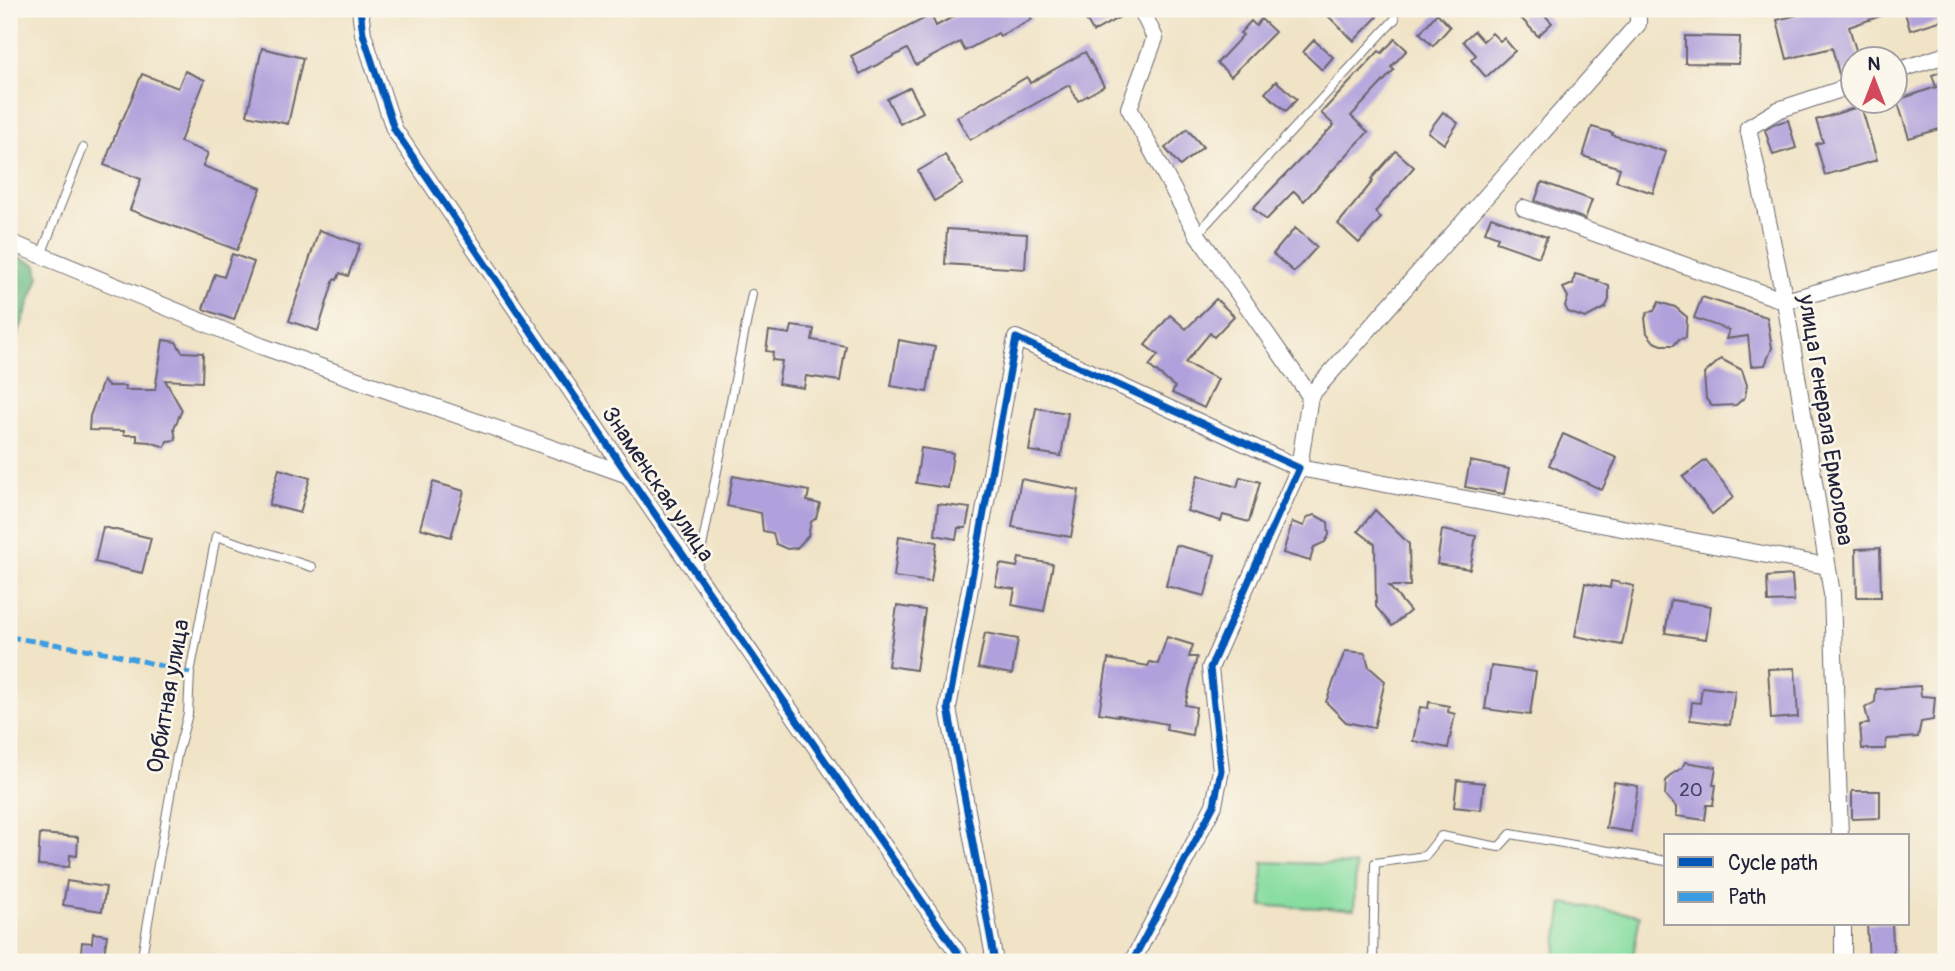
<svg xmlns="http://www.w3.org/2000/svg" width="1955" height="971" font-family="Pangolin,sans-serif">
  <style>
    .green { fill: #87dda0; stroke: #54806e; stroke-width: 2 }
    .forest { fill: #6dbc86; stroke: #486f60; stroke-width: 2 }
    .building { fill: #b0a0db }
    .lines { fill: none; stroke-linecap: round; stroke-linejoin: round }
    .lane-casing { stroke: #6a666c; stroke-width: 10 }
    .street-casing { stroke: #6a666c; stroke-width: 18 }
    .lane { stroke: #fff; stroke-width: 8 }
    .street { stroke: #fff; stroke-width: 16 }
    .quiet { stroke: #3c9ce2; stroke-width: 5; stroke-dasharray: 10 5; stroke-linecap: butt }
    .cycleway-casing { stroke: #fbf7ec; stroke-width: 11 }
    .cycleway { stroke: #0057b8; stroke-width: 7 }
    .labels { text-anchor: middle; dominant-baseline: central; stroke-width: 5; stroke-linejoin: round; paint-order: stroke }
    .number-label { font-size: 19px; fill: #464263 }
    .street-label { font-size: 23px; fill: #22223b; stroke: #fbf7ec }
  </style>
  <rect width="100%" height="100%" fill="#fbf7ec"/>
  <filter id="ink" filterUnits="userSpaceOnUse"><feTurbulence type="fractalNoise" baseFrequency=".0143" numOctaves="2"/><feDisplacementMap in="SourceGraphic" scale="14" xChannelSelector="R" yChannelSelector="G"/><feConvolveMatrix kernelMatrix="1 2 1 2 8 2 1 2 1" color-interpolation-filters="sRGB"/></filter>
  <filter id="wash" filterUnits="userSpaceOnUse"><feTurbulence type="fractalNoise" baseFrequency=".00686" numOctaves="4" result="noise"/><feDisplacementMap in="SourceGraphic" scale="28" xChannelSelector="R" yChannelSelector="G"/><feGaussianBlur stdDeviation="1.57" result="paint"/><feColorMatrix in="noise" values="0 0 0 0 0 0 0 0 0 0 0 0 0 0 0 0 0 1.4 0 .05"/><feComposite in="paint" operator="in"/></filter>
  <g filter="url(#wash)">
    <rect width="100%" height="100%" fill="#f0e3c6"/>
    <g class="green">
      <polygon points="1263,862 1356,865 1354,909 1262,906"/>
      <polygon points="1563,903 1640,915 1632,962 1587,962 1555,957"/>
    </g>
    <polygon class="forest" points="9,253 37,265 39,277 9,359"/>
    <g id="blocks">
      <g class="building">
        <polygon points="968,9 1026,9 1032,19 1000,36 998,33 965,51 960,42 916,65 907,49 860,74 851,56 931,15 936,26"/>
        <polygon points="1080,9 1131,9 1131,11 1093,32"/>
        <polygon points="1335,9 1368,9 1377,17 1354,41 1328,16"/>
        <polygon points="1528,9 1539,9 1552,23 1538,36 1520,17"/>
        <polygon points="1822,9 1894,9 1895,11 1849,27 1859,60 1853,60 1853,69 1839,74 1832,48 1787,59 1777,20"/>
        <polygon points="1904,9 1946,9 1946,19 1910,30"/>
        <polygon points="1437,13 1450,27 1433,46 1420,33"/>
        <polygon points="1261,19 1275,32 1231,76 1217,63 1243,35 1240,33 1251,21 1256,26"/>
        <polygon points="1474,31 1483,41 1492,33 1500,41 1504,38 1515,51 1486,77 1471,60 1476,55 1463,41"/>
        <polygon points="1685,36 1740,37 1739,64 1685,63"/>
        <polygon points="1395,39 1407,50 1391,67 1394,70 1351,116 1368,132 1304,201 1294,191 1266,220 1253,208 1334,125 1321,113 1379,51 1382,53"/>
        <polygon points="1314,40 1333,57 1322,70 1303,52"/>
        <polygon points="262,48 303,58 288,124 247,115"/>
        <polygon points="1085,52 1104,86 1078,101 1069,85 970,140 957,117 1027,77 1030,83"/>
        <polygon points="1946,70 1946,110 1943,111 1939,100 1946,127 1909,138 1897,100 1936,87 1932,75"/>
        <polygon points="185,71 205,80 180,142 208,153 203,166 261,188 237,250 130,210 141,179 104,165 121,120 122,121 142,74 178,88"/>
        <polygon points="1276,81 1297,99 1286,111 1265,93"/>
        <polygon points="910,87 923,112 900,124 887,99"/>
        <polygon points="1861,106 1877,160 1825,175 1816,144 1823,142 1816,120"/>
        <polygon points="1443,112 1458,123 1444,144 1428,132"/>
        <polygon points="1788,120 1796,148 1773,155 1765,130 1775,124"/>
        <polygon points="1592,127 1613,133 1612,135 1666,152 1653,193 1616,181 1620,168 1583,156"/>
        <polygon points="1187,129 1203,147 1180,166 1165,148"/>
        <polygon points="1396,151 1414,167 1375,212 1381,218 1359,243 1338,224 1373,181 1371,179"/>
        <polygon points="945,155 963,184 934,201 918,171"/>
        <polygon points="1542,182 1592,200 1585,219 1535,201"/>
        <polygon points="1491,217 1547,237 1539,257 1496,242 1498,237 1485,232"/>
        <polygon points="1295,228 1317,247 1294,272 1273,254"/>
        <polygon points="947,229 1027,234 1025,269 945,264"/>
        <polygon points="319,230 360,244 348,276 340,273 337,280 334,279 318,331 289,321"/>
        <polygon points="232,254 254,262 234,320 203,309 215,274 224,277"/>
        <polygon points="1575,274 1598,280 1597,281 1609,286 1609,300 1605,308 1585,318 1568,312 1565,306 1568,297 1563,288 1573,284"/>
        <polygon points="1702,297 1767,317 1772,348 1765,365 1751,366 1748,336 1726,339 1729,330 1694,318"/>
        <polygon points="1216,299 1234,316 1214,337 1210,333 1185,363 1218,379 1204,408 1172,393 1175,387 1149,366 1158,355 1145,345 1170,315 1186,329"/>
        <polygon points="1659,302 1675,307 1687,317 1686,338 1679,339 1674,345 1662,345 1654,342 1647,333 1645,318 1648,312 1654,311"/>
        <polygon points="792,326 814,329 812,340 846,346 840,381 806,376 804,388 778,384 782,361 772,360 773,352 766,351 769,331 790,334"/>
        <polygon points="163,340 176,342 182,352 203,353 202,382 165,380 182,410 174,428 176,440 167,441 165,447 150,442 137,441 137,435 124,435 124,431 89,430 90,416 103,381 108,386 125,386 125,390 155,390"/>
        <polygon points="899,340 935,347 927,392 891,386"/>
        <polygon points="1721,359 1742,370 1747,385 1745,397 1736,405 1712,406 1706,399 1704,374"/>
        <polygon points="1036,408 1068,413 1061,456 1029,451"/>
        <polygon points="1563,434 1617,458 1602,490 1549,465"/>
        <polygon points="921,448 953,453 948,488 916,483"/>
        <polygon points="1706,460 1734,497 1712,514 1683,477"/>
        <polygon points="1470,461 1509,469 1504,494 1465,487"/>
        <polygon points="279,469 310,478 300,513 269,505"/>
        <polygon points="1198,475 1237,487 1240,477 1260,482 1249,522 1223,515 1221,521 1187,511"/>
        <polygon points="733,476 809,491 807,501 820,504 816,518 811,522 808,536 797,548 787,549 776,544 773,533 763,531 761,513 727,506"/>
        <polygon points="1021,479 1079,490 1071,537 1012,527"/>
        <polygon points="433,482 464,491 451,537 420,528"/>
        <polygon points="938,504 970,508 966,528 958,528 956,539 935,535"/>
        <polygon points="1375,510 1409,544 1410,586 1389,586 1410,611 1392,626 1376,607 1375,544 1358,531"/>
        <polygon points="1315,515 1328,522 1329,535 1325,542 1314,547 1310,561 1283,553 1292,522 1304,526 1307,517"/>
        <polygon points="103,527 151,538 142,573 95,562"/>
        <polygon points="1442,530 1476,536 1470,569 1437,564"/>
        <polygon points="899,536 937,542 931,582 894,577"/>
        <polygon points="1176,545 1215,555 1205,596 1166,586"/>
        <polygon points="1880,548 1881,597 1857,597 1856,549"/>
        <polygon points="1019,558 1053,564 1044,611 1012,605 1015,589 995,586 1000,564 1017,567"/>
        <polygon points="1792,575 1794,601 1768,602 1767,577"/>
        <polygon points="1611,581 1634,586 1622,645 1575,636 1585,583 1610,588"/>
        <polygon points="1671,600 1711,606 1706,639 1665,633"/>
        <polygon points="897,606 925,610 916,670 888,666"/>
        <polygon points="985,633 1018,639 1012,674 978,668"/>
        <polygon points="1167,637 1193,645 1189,657 1197,657 1185,705 1196,707 1192,735 1166,730 1167,724 1118,715 1118,716 1099,713 1108,659 1148,666 1150,662 1158,664"/>
        <polygon points="1345,651 1365,653 1369,667 1385,681 1374,728 1346,722 1326,702"/>
        <polygon points="1491,666 1536,672 1530,715 1485,709"/>
        <polygon points="1795,668 1798,717 1771,719 1768,669"/>
        <polygon points="1920,686 1921,696 1935,697 1933,720 1921,722 1918,737 1887,739 1885,749 1862,749 1860,725 1869,724 1865,708 1875,702 1876,689"/>
        <polygon points="1702,687 1735,691 1730,725 1690,720 1692,702 1700,703"/>
        <polygon points="1429,702 1449,706 1448,712 1455,714 1448,748 1413,741 1420,707 1428,708"/>
        <polygon points="1685,762 1716,767 1713,785 1716,785 1713,805 1707,805 1705,820 1676,816 1676,807 1665,795 1666,781 1672,774 1682,768"/>
        <polygon points="1457,780 1484,783 1481,810 1454,807"/>
        <polygon points="1614,782 1638,786 1631,832 1606,828"/>
        <polygon points="1852,791 1880,791 1880,818 1852,819"/>
        <polygon points="40,834 78,837 77,856 70,855 69,867 38,865"/>
        <polygon points="67,881 106,887 102,911 63,905"/>
        <polygon points="1867,924 1892,924 1894,962 1869,962"/>
        <polygon points="93,933 107,935 103,962 80,962 82,942 92,943"/>
      </g>
    </g>
  </g>
  <g filter="url(#ink)">
    <use href="#blocks" fill-opacity="0" stroke="#6a666c" stroke-width="2"/>
    <g class="lines">
      <g class="lane-casing">
        <g id="lane">
          <polyline points="916,9 918,12 923,9"/>
          <polyline points="1197,234 1395,19"/>
          <polyline points="41,255 83,148"/>
          <polyline points="697,572 752,294"/>
          <polyline points="141,962 177,755 188,714 190,673 216,536 312,567"/>
          <polyline points="1373,962 1375,863 1425,856 1441,836 1499,847 1511,834 1666,861"/>
        </g>
      </g>
      <g class="street-casing">
        <g id="street">
          <polyline points="360,9 363,34 394,129 628,475 964,962"/>
          <polyline points="1141,9 1155,38 1129,108 1197,234 1310,396 1299,468 1827,566"/>
          <polyline points="1896,71 1946,55"/>
          <polyline points="1524,208 1785,301 1946,257"/>
          <polyline points="9,242 261,346 628,475"/>
          <polyline points="1310,396 1638,24 1638,9"/>
          <polyline points="1840,836 1832,594 1785,301 1748,128 1778,110 1854,85"/>
          <polyline points="1843,924 1843,962"/>
          <polyline points="995,962 948,708 1016,338 1299,468 1210,668 1221,770 1214,805 1132,962"/>
        </g>
      </g>
      <use href="#lane" class="lane"/>
      <use href="#street" class="street"/>
      <polyline class="quiet" points="9,637 110,653 190,673"/>
      <g class="cycleway-casing">
        <g id="cycleway">
          <polyline points="360,9 363,34 394,129 628,475 964,962"/>
          <polyline points="995,962 948,708 1016,338 1299,468 1210,668 1221,770 1214,805 1132,962"/>
        </g>
      </g>
      <use href="#cycleway" class="cycleway"/>
    </g>
  </g>
  <g class="labels">
    <g class="number-label">
      <text x="1691" y="790">20</text>
    </g>
    <g class="street-label">
      <text transform="translate(1826 420) rotate(81)">улица Генерала Ермолова</text>
      <text transform="translate(658 484) rotate(56)">Знаменская улица</text>
      <text transform="translate(168 696) rotate(-80)">Орбитная улица</text>
    </g>
  </g>
  <rect width="1955" height="971" fill="none" stroke="#fbf7ec" stroke-width="35"/>
  <rect x="1664" y="834" width="245" height="91" fill="#fbf7ec" stroke="#a4a2a5" stroke-width="2"/>
  <rect x="1678" y="857" width="35" height="10" fill="#0057b8" stroke="#a4a2a5" stroke-width="2"/>
  <text x="1728" y="870" font-size="21" fill="#22223b">Cycle path</text>
  <rect x="1678" y="892" width="35" height="10" fill="#3c9ce2" stroke="#a4a2a5" stroke-width="2"/>
  <text x="1728" y="904" font-size="21" fill="#22223b">Path</text>
  <g transform="translate(1874 80)"><circle r="33" fill="#fbf7ec" stroke="#a4a2a5" stroke-width="2"/>
  <path d="M0-5L12 26L0 18L-12 26Z" fill="#d1495b"/>
  <text y="-10" font-size="19" font-weight="bold" text-anchor="middle" fill="#22223b">N</text>
  </g>
</svg>
